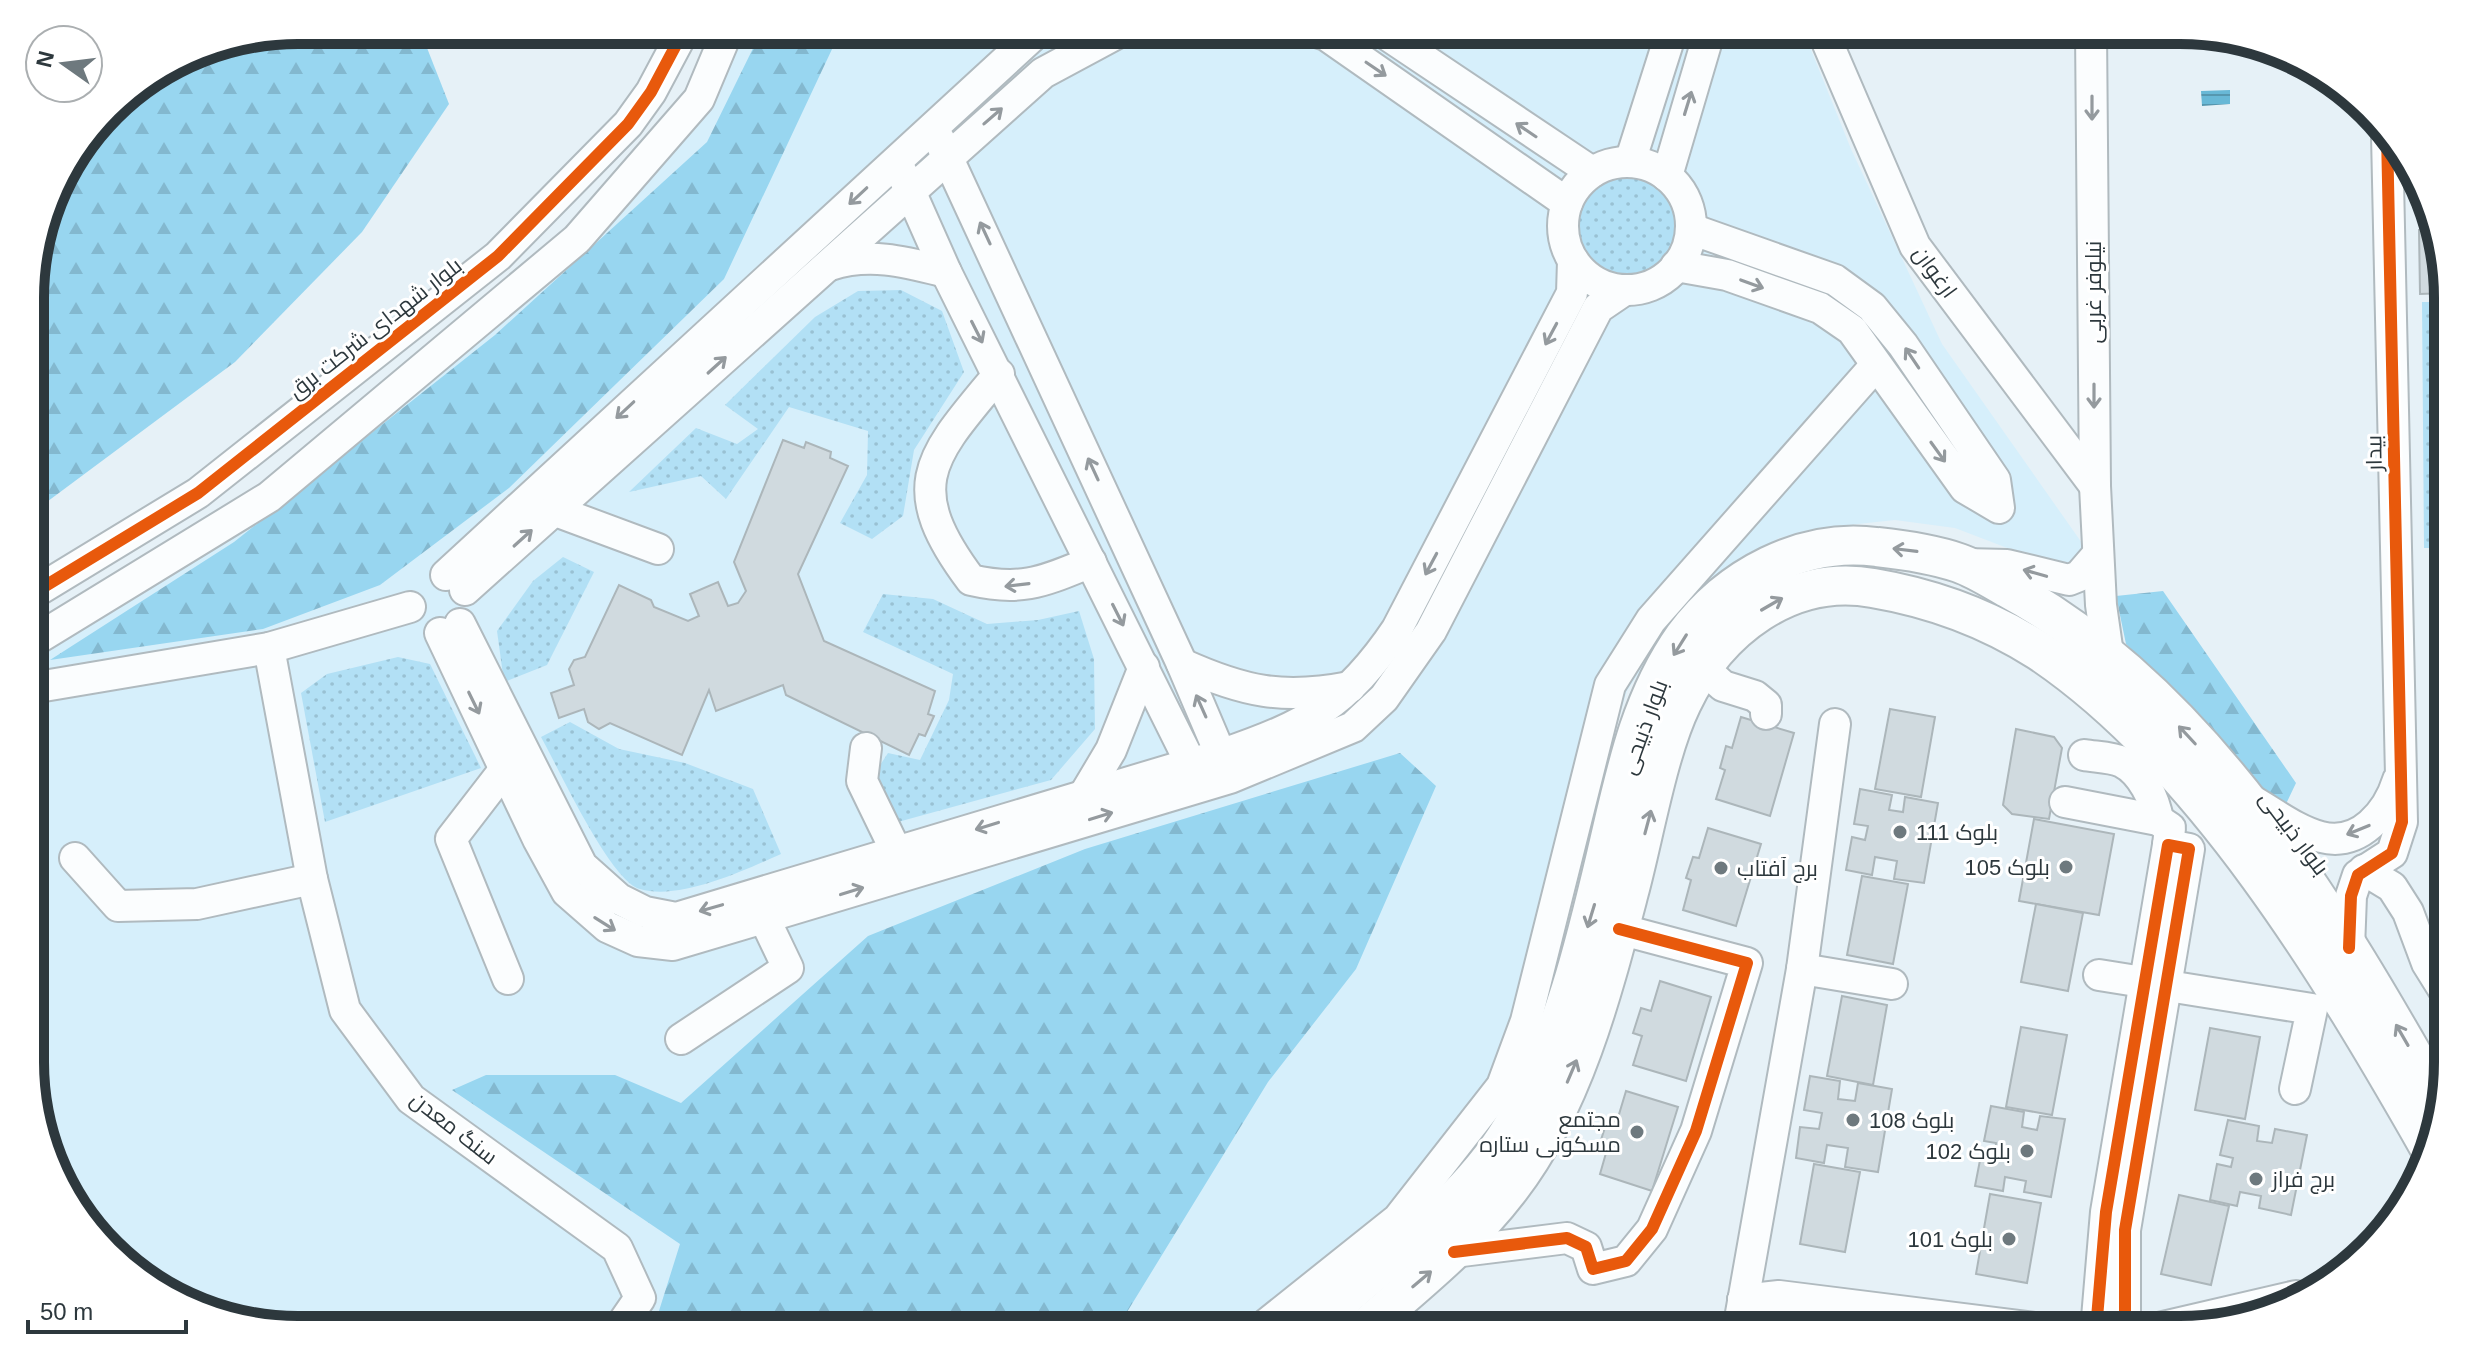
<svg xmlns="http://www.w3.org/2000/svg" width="2478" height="1360" font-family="Arial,Cairo,sans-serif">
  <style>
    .built { fill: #d6effb }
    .grass { fill: url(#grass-dots) }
    .forest { fill: url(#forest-firs) }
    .water { fill: url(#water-rules) }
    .building { fill: #d0dadf; stroke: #acb6ba; stroke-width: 2 }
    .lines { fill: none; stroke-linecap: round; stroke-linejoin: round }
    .minor-casing { stroke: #b0babf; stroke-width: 34 }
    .major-casing { stroke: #b0babf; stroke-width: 42 }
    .minor { stroke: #fbfdfe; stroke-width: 30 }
    .major { stroke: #fbfdfe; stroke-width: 38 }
    .cycleway-casing { stroke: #fff; stroke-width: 17 }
    .cycleway { stroke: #e8590c; stroke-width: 12 }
    .oneway { stroke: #949a9e }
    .poi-dot { fill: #6e797e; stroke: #fff; stroke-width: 3 }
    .labels { text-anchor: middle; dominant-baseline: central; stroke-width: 6; stroke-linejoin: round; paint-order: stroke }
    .street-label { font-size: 22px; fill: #2d383d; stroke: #fff }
    .poi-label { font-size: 22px; fill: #2d383d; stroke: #fff; text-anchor: start }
    .rim { fill: none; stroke: #2d383d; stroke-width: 10 }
  </style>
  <defs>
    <pattern id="grass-dots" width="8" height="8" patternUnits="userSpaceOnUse" patternTransform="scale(2)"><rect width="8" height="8" fill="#b2e0f5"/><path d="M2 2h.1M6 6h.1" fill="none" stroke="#99c1d3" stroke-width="1.8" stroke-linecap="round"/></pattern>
    <pattern id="forest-firs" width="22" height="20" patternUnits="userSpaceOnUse" patternTransform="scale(2)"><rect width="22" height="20" fill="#98d6f0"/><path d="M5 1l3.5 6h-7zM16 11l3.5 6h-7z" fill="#83b8cf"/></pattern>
    <pattern id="water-rules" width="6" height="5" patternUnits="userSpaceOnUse" patternTransform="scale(2)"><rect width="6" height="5" fill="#68b8d6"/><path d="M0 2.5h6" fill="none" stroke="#5697af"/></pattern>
  </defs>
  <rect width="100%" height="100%" fill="#e6f1f7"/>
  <polygon class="built" points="714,30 1803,30 1851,149 1942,344 2089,553 2067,571 1955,528 1895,520 1830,527 1779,538 1722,573 1670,625 1627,691 1510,1086 1277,1330 298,1330 165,1294 75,1210 32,1096 32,633 262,487 559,245 696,86 692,74"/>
  <g class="grass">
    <circle cx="1626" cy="224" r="52"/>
    <polygon points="901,290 942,311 964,372 914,450 903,516 872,539 840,523 867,475 868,431 789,407 726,499 701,476 629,492 696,428 737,444 758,429 725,405 815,317 858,291"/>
    <polygon points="2422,302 2447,302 2447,548 2424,548"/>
    <polygon points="563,557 594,572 547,665 504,682 497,631 533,581"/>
    <polygon points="883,594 933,599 987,624 1038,620 1079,611 1094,659 1095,729 1051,780 887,825 873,776 888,753 920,760 949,700 953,674 863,632"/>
    <polygon points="398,657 430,664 481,768 325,822 301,693 327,674"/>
    <path d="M570,722L619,749L685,763L753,789L781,854C745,870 680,901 640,889C610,881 558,767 541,737Z"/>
  </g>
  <g class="forest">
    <polygon points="298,30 420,30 449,104 362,232 235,362 32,513 32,264 58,179 121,97 196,50"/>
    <polygon points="762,30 841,30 724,279 509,488 380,585 263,629 50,660 234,542 495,335 707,142"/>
    <polygon points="2163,591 2296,783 2285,806 2250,781 2184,701 2126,644 2116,596"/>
    <polygon points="1400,753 1436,786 1356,969 1268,1082 1116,1330 653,1330 680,1244 452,1090 486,1075 615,1075 681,1103 868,936 1085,849"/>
  </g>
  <polygon class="water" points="2230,90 2230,104 2202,106 2201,91"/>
  <g class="building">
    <polygon points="2421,201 2428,224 2422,225"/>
    <polygon points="2419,230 2430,230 2447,280 2447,293 2420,294"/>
    <polygon points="783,440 804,448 806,442 831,452 830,458 848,466 798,574 824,641 935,691 928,714 934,716 925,736 919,734 909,755 786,695 783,685 716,711 709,690 682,755 610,723 599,729 588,722 584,709 559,718 551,693 574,685 569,669 574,660 585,657 619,585 651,600 654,607 688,621 699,616 690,594 718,582 728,606 738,603 746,591 734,562"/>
    <polygon points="1890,709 1935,717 1921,797 1875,789"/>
    <polygon points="1741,717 1794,733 1770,816 1716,799 1725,770 1720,768 1726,746 1732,748"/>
    <polygon points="2016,729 2054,737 2062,748 2049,819 2012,814 2003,805"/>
    <polygon points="1860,789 1892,795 1889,810 1903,812 1905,797 1938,803 1924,883 1894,879 1897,861 1875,857 1872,875 1846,870 1852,837 1865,840 1868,826 1854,824"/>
    <polygon points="2034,819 2114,834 2099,915 2019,901"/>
    <polygon points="1708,828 1761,844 1736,926 1683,910 1691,880 1686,878 1693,857 1699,858"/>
    <polygon points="1862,876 1908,884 1893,964 1847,955"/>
    <polygon points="2036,904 2083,913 2068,991 2021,982"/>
    <polygon points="1660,981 1711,997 1686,1081 1633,1065 1642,1036 1633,1033 1641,1008 1651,1011"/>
    <polygon points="1842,996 1887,1005 1873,1085 1827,1076"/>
    <polygon points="2021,1027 2067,1035 2052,1115 2006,1107"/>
    <polygon points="2210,1028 2260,1037 2245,1119 2195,1110"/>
    <polygon points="1810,1076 1840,1081 1838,1099 1855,1101 1858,1083 1892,1089 1878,1172 1845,1167 1848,1148 1827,1145 1824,1163 1796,1158 1800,1127 1819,1129 1822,1113 1804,1110"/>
    <polygon points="1626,1091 1678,1107 1652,1191 1600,1174 1608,1146 1600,1143 1608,1118 1617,1121"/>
    <polygon points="1991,1106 2024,1112 2022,1127 2037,1130 2040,1116 2065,1119 2051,1197 2024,1192 2026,1181 2005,1177 2003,1191 1975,1186 1982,1150 1995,1152 1996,1143 1984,1141"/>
    <polygon points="2228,1120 2259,1126 2257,1141 2272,1143 2275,1129 2307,1135 2291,1215 2259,1208 2261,1196 2240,1192 2237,1206 2210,1200 2217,1164 2231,1167 2233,1158 2220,1155"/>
    <polygon points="1814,1164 1860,1172 1845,1252 1800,1244"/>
    <polygon points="1990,1194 2041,1203 2027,1283 1976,1274"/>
    <polygon points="2179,1195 2229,1206 2211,1285 2161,1274"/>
  </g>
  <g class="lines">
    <g class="minor-casing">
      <g id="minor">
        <polyline points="1310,30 1326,35 1567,203"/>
        <polyline points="1380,30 1592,172"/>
        <polyline points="1822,30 1915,246 2095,486"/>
        <polyline points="2091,30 2095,486 2101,605 2108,654"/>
        <polyline points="939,139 1182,664 1228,772"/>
        <polyline points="1630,162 1672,30"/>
        <circle cx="1627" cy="226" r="64"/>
        <polyline points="902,173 946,272 1199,780"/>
        <polyline points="1667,176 1710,30"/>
        <path d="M830,265C870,252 906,262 946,272"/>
        <polyline points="1676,266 1727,275 1820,308 1852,330 1965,488 1999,508 1995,480 1903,345 1872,307 1835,280 1691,229"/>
        <path d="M999,374C931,456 899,484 971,580C1023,592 1044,581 1091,562"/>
        <polyline points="553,510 658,549"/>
        <polyline points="1965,564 2007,565 2069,580 2079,576 2098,554"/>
        <polyline points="446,575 1039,30"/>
        <polyline points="465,590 1043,73 1123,30"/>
        <polyline points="32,594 198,493 498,256 628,124 651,92 684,30"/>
        <path d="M460,624L582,866L619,899L645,912L676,918L1223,754C1307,725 1346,705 1397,629L1572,293L1573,261"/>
        <polyline points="440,633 538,839 567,892 607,927 638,941 673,945 1230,778 1353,727 1384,698 1431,631 1598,308 1623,291"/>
        <polyline points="32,642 269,497 577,239 699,99 728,30"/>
        <polyline points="269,648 312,879 345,1010 411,1099 617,1248 640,1298 618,1330"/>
        <path d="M1182,664C1244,692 1283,700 1350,687"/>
        <polyline points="1704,669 1723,686 1755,696 1766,705 1766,714"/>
        <polyline points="32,688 269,648 410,607"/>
        <polyline points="866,748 862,781 897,853"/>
        <path d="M2084,755C2095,757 2112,757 2122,762C2142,772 2155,800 2158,820"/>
        <polyline points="1083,797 1111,750 1144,667"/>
        <path d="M2249,799C2271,811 2296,831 2321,837C2360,847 2388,812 2398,780"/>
        <polyline points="2065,802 2158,820 2170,828 2168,845"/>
        <polyline points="75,858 118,906 197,904 312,879"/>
        <polyline points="2364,870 2392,887 2408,912 2427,963 2447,995"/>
        <polyline points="2349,948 2351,896 2358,875 2392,853 2402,822 2387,135"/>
        <polyline points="1802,969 1892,984"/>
        <polyline points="2099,975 2312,1009 2295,1089"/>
        <polyline points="508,979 451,839 505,769 521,760"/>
        <polyline points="681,1039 788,968 756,901"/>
        <polyline points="1454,1252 1567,1238 1586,1247 1593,1269 1626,1261 1652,1229 1696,1131 1747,963 1619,929"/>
        <polyline points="1743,1300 1779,1296 2043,1329"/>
        <polyline points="1743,1300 1778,1324 1811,1330"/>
        <polyline points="2097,1318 2106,1212 2168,845 2189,849 2125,1230 2125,1311"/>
        <polyline points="2154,1329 2296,1296"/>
        <polyline points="1259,1330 1398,1219 1502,1086 1526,1021 1610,685 1651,620 1876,365"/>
        <polyline points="1738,1330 1802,969 1835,724"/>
      </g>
    </g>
    <g class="major-casing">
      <g id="major">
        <path d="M1308,1330C1378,1261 1469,1207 1517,1119C1562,1038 1585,944 1606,855C1624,779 1638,702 1684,637C1728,577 1803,537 1877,547C1905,550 1933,554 1959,563C1976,569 1993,580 2009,589C2206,696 2333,914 2440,1103"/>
        <path d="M1363,1330C1415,1285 1468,1243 1510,1188C1574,1105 1603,991 1629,892C1644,836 1658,752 1682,703C1717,629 1790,573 1873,588C1932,598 1989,619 2039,651C2203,761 2331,975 2428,1145"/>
      </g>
    </g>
    <use href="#minor" class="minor"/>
    <use href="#major" class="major"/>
    <g class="cycleway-casing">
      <g id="cycleway">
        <polyline points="32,594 198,493 498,256 628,124 651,92 684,30"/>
        <polyline points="2349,948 2351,896 2358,875 2392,853 2402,822 2387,135"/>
        <polyline points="1454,1252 1567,1238 1586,1247 1593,1269 1626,1261 1652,1229 1696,1131 1747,963 1619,929"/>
        <polyline points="2097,1318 2106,1212 2168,845 2189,849 2125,1230 2125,1311"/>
      </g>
    </g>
    <use href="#cycleway" class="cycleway"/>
  </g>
  <defs><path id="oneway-shaft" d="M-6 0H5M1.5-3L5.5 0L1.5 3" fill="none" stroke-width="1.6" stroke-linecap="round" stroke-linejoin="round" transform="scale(2)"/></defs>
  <g class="oneway">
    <use href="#oneway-shaft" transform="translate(1376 69) rotate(34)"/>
    <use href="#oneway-shaft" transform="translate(1688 103) rotate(-73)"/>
    <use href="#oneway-shaft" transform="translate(2092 108) rotate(90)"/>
    <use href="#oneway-shaft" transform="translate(993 116) rotate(-41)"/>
    <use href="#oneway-shaft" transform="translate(1526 130) rotate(-146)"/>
    <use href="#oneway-shaft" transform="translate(858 196) rotate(137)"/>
    <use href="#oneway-shaft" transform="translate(985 233) rotate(-115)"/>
    <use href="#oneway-shaft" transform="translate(1752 284) rotate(20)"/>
    <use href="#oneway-shaft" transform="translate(977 332) rotate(63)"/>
    <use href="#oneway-shaft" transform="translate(1551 334) rotate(118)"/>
    <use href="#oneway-shaft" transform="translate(1912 358) rotate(-124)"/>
    <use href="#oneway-shaft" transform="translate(717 365) rotate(-42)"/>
    <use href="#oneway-shaft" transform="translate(2094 396) rotate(90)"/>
    <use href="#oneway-shaft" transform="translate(625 410) rotate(137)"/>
    <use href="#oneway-shaft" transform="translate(1938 452) rotate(54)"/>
    <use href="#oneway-shaft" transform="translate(1093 469) rotate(-115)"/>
    <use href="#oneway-shaft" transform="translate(523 538) rotate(-42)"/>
    <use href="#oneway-shaft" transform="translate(1905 550) rotate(-173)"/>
    <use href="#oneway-shaft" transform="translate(1431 564) rotate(118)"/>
    <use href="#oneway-shaft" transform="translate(2035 573) rotate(-164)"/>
    <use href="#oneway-shaft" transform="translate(1017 585) rotate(173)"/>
    <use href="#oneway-shaft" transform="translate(1772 604) rotate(-30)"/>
    <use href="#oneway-shaft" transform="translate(1118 615) rotate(63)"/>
    <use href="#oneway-shaft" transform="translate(1680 645) rotate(122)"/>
    <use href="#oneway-shaft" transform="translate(474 703) rotate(64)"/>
    <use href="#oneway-shaft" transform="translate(1201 706) rotate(-114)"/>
    <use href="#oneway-shaft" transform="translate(2187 735) rotate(-133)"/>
    <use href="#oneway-shaft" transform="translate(1101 816) rotate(-17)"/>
    <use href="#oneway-shaft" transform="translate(1648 822) rotate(-75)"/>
    <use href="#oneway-shaft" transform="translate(987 826) rotate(163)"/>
    <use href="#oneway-shaft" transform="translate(2358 830) rotate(158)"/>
    <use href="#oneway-shaft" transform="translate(852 891) rotate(-17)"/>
    <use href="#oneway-shaft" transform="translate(711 908) rotate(164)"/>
    <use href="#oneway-shaft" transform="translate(1591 916) rotate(107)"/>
    <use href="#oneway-shaft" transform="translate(605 924) rotate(32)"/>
    <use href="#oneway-shaft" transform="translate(2402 1035) rotate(-120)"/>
    <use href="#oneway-shaft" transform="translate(1572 1071) rotate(-67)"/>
    <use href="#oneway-shaft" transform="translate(1422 1279) rotate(-40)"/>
  </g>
  <g class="poi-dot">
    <circle cx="1900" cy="832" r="8"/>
    <circle cx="2066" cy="867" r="8"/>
    <circle cx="1721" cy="868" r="8"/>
    <circle cx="1853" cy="1120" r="8"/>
    <circle cx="1637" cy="1132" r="8"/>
    <circle cx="2027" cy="1151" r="8"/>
    <circle cx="2256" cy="1179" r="8"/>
    <circle cx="2009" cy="1239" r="8"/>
  </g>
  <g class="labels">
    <g class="street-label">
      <text transform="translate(1935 272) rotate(54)">ارغوان</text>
      <text transform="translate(2093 292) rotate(-90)">نیلوفر غربی</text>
      <text transform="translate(375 328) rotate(-38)">بلوار شهدای شرکت برق</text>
      <text transform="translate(2374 453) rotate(-91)">بیدار</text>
      <text transform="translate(1644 727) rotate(-70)">بلوار ذبیحی</text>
      <text transform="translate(2294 833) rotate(53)">بلوار ذبیحی</text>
      <text transform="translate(454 1128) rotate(38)">سنگ معدن</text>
    </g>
    <g class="poi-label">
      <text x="1916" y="832">بلوک 111</text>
      <text x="2050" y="867" text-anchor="end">بلوک 105</text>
      <text x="1737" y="868">برج آفتاب</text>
      <text x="1621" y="1119" text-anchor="end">مجتمع<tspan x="1621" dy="25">مسکونی ستاره</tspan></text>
      <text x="1869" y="1120">بلوک 108</text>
      <text x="2011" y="1151" text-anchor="end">بلوک 102</text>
      <text x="2272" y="1179">برج فراز</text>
      <text x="1993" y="1239" text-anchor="end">بلوک 101</text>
    </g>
  </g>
  <path d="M0 0H2478V1360H0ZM298 44H2180A254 254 0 0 1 2434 298V1062A254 254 0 0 1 2180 1316H298A254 254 0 0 1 44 1062V298A254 254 0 0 1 298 44Z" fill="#fff" fill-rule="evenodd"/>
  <path class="rim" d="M298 44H2180A254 254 0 0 1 2434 298V1062A254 254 0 0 1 2180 1316H298A254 254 0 0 1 44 1062V298A254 254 0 0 1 298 44Z"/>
  <g transform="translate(64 64) rotate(284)"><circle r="38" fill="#ffffff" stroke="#abafb1" stroke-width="2"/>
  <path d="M0-6L14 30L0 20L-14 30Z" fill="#6e797e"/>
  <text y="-12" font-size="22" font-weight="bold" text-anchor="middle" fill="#2d383d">N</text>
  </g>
  <path d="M28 1320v12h158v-12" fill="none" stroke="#2d383d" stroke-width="4"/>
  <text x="40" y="1320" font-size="24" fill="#2d383d" stroke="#ffffff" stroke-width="6" paint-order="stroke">50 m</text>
</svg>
